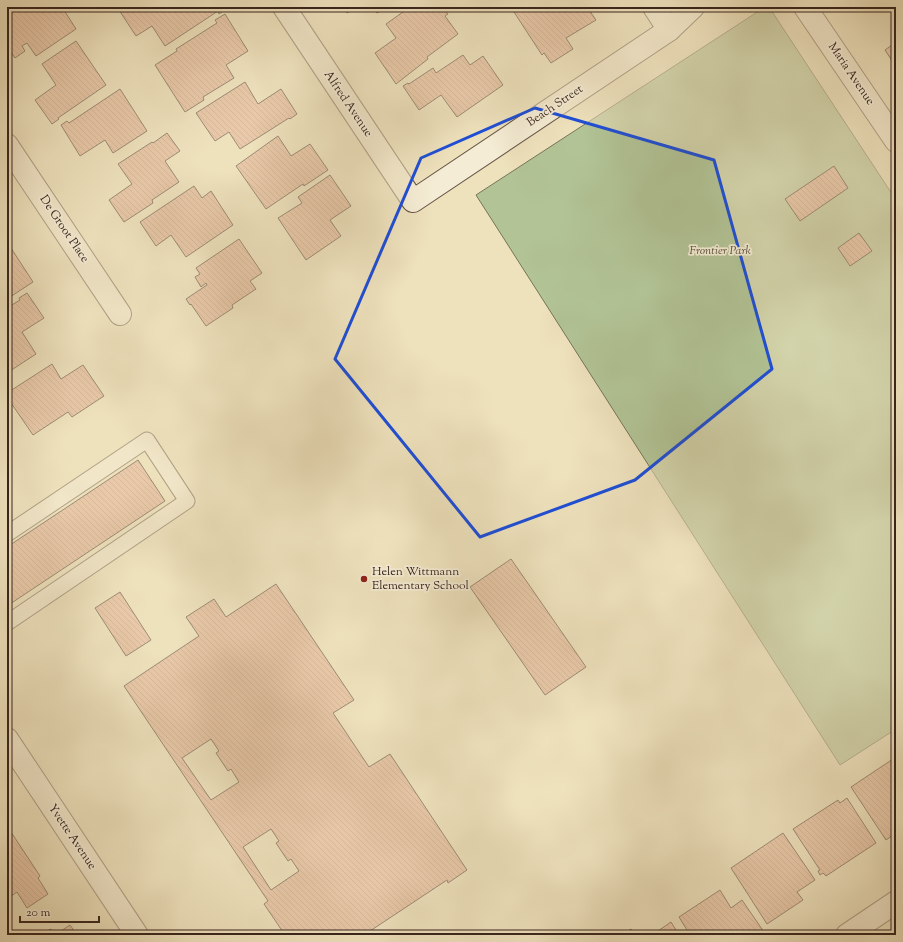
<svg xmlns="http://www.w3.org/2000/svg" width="903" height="942" font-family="'Sorts Mill Goudy',serif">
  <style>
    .park { fill: #b2c496; stroke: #76745a }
    .building { fill: url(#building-back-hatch); stroke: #39251e; fill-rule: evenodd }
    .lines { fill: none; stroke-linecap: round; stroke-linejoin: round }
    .lane-casing { stroke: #665446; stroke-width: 17 }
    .street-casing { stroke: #665446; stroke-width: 24 }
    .lane { stroke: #f4ecd4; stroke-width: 15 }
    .street { stroke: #f4ecd4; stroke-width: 22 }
    .marked { fill: none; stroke: #1d4ed8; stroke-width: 3; stroke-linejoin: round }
    .poi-dot { fill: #8f2418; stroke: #f4ecd4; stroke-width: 1.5 }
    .labels { text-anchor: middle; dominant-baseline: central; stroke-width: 3.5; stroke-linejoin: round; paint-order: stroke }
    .street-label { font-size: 12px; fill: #39251e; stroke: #f4ecd4 }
    .park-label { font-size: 12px; font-style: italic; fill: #574d3c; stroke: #f4ecd4 }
    .poi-label { font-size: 12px; fill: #39251e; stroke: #f4ecd4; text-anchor: start }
  </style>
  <defs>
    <pattern id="building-back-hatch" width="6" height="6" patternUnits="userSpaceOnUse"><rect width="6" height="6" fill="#e3ac90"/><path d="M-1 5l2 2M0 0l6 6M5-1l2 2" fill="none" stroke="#b98c75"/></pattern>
  </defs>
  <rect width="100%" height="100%" fill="#eee2bd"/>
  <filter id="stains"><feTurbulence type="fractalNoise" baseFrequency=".005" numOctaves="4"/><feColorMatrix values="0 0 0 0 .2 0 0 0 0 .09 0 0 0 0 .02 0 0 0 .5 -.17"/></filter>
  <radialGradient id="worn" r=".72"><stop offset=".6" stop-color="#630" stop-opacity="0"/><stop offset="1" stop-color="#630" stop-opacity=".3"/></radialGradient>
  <polygon class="park" points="765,7 769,7 896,200 896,729 840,765 476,195"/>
  <g class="building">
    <polygon points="15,7 16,9 19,7 62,7 76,29 36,56 27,43 22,46 25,51 15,58 7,46 7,12"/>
    <polygon points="124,7 225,7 226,9 219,14 218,11 165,46 152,26 136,36 119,10"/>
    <polygon points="344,7 355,7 347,13"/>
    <polygon points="373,7 386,7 377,13"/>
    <polygon points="410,7 423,7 426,10 431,7 442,7 448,14 445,16 458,34 427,57 428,59 396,84 375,53 396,38 386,24"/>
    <polygon points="522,7 587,7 596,20 566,38 573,49 551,63 544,53 542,55 514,12"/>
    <polygon points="225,14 248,51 226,65 234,78 203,97 204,100 185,112 155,65 177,51 176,49 217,23 215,20"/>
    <polygon points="76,41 106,85 58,118 59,119 52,124 35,100 56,85 42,64"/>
    <polygon points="896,42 896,67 885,50"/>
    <polygon points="463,55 470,65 483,56 503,85 457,117 441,95 419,110 403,86 408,83 409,84 433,68 436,73"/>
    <polygon points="245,82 258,104 281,89 297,114 290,119 289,118 240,149 229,132 215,141 196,113"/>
    <polygon points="120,89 147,131 113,153 105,140 80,156 61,125 67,121 69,123"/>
    <polygon points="167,133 180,151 165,161 179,182 152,200 153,203 124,222 109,200 132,184 118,164 152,142 153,143"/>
    <polygon points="278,136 291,156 310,144 328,170 304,186 303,184 266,209 236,166"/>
    <polygon points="834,166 848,188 800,221 785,199"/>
    <polygon points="330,175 351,206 330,220 341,236 306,260 278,218 302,203 298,197"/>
    <polygon points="194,186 202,198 211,191 233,225 186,257 171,235 156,246 140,222"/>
    <polygon points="859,233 872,251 850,266 838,248"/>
    <polygon points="239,239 262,273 250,281 256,289 232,305 233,308 206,326 191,304 190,305 186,299 207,285 206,283 201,287 195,277 200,274 196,268"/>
    <polygon points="11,248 33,282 7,299 7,251"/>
    <polygon points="27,293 44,318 22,332 36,354 7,373 7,308 20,300 19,298"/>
    <polygon points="52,364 61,379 83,365 104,396 72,417 68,412 33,435 7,397 7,393"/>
    <polygon points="138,460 165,501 7,606 7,547"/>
    <polygon points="511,559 586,667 545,695 470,587"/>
    <path d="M276,584L354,700L333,713L369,767L390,754L467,870L448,883L447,880L364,935H285L264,904L268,901L124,686L199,636L186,617L214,599L226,617ZM211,739L219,751L216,753L228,771L231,769L239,782L211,800L182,758ZM271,829L279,841L276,843L288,861L291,859L299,871L271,890L243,847Z"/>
    <polygon points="120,592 151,640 126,656 95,608"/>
    <polygon points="896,757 896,833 886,840 851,787"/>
    <polygon points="847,798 876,843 826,876 823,873 820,875 818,871 820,870 793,829 838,800 840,803"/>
    <polygon points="7,822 11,828 9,829 40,876 38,878 48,894 27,908 17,892 7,899"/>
    <polygon points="783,833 815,880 797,892 803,900 767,924 731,868"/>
    <polygon points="720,890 731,908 742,900 764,932 759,935 690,935 679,917"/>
    <polygon points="671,922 679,935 652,935"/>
    <polygon points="70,925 77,935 55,935"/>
    <polygon points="51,929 55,935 39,935"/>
    <polygon points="631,929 636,935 622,935"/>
  </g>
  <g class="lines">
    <g class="lane-casing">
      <polyline id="lane" points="7,534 147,440 187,501 7,623"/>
    </g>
    <g class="street-casing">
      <g id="street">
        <polyline points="284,7 413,201 669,30 693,7"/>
        <polyline points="654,7 669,30"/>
        <polyline points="805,7 896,141"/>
        <polyline points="7,145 120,314"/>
        <polyline points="7,739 137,935"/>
        <polyline points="847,935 896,902"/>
      </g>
    </g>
    <use href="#lane" class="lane"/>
    <use href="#street" class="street"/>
  </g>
  <path d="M0 0H903V942H0ZM535,108L714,160L772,369L635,480L480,537L335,359L421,158Z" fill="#eee2bd" fill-opacity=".55" fill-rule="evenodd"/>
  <path class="marked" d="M535,108L714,160L772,369L635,480L480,537L335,359L421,158Z"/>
  <circle class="poi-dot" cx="364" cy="579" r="4"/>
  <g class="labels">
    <g class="street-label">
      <text transform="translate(851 74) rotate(56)">Maria Avenue</text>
      <text transform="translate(348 104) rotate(56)">Alfred Avenue</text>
      <text transform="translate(555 106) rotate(-34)">Beach Street</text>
      <text transform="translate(64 229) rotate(56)">De Groot Place</text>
      <text transform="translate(72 837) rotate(56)">Yvette Avenue</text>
    </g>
    <g class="park-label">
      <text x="720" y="251">Frontier Park</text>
    </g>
    <g class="poi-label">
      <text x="372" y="572">Helen Wittmann<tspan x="372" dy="14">Elementary School</tspan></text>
    </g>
  </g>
  <rect width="903" height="942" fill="none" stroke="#eee2bd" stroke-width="24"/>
  <rect x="8" y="8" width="887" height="926" fill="none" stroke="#39251e" stroke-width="2"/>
  <rect x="12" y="12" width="879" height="918" fill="none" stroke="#39251e"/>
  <path d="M20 916v6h79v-6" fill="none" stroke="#39251e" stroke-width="2"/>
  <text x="26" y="916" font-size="12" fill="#39251e" stroke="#f4ecd4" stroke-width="3" paint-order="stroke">20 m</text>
  <rect width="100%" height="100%" filter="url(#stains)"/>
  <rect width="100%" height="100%" fill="url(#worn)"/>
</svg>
